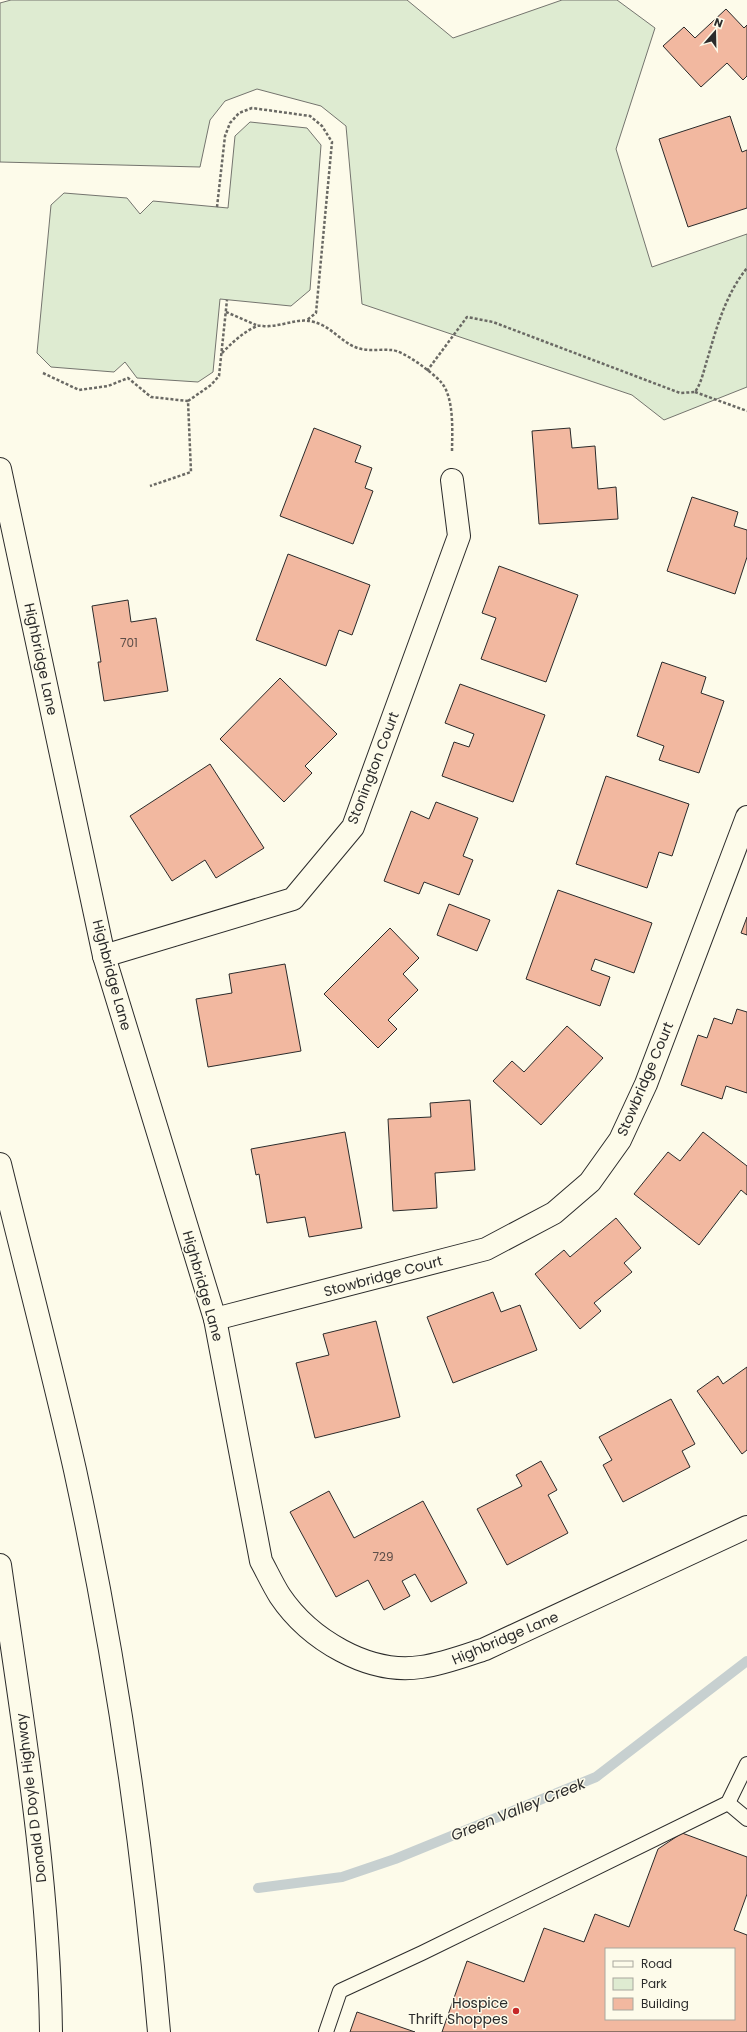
<svg xmlns="http://www.w3.org/2000/svg" width="747" height="2032" font-family="Poppins,sans-serif">
  <style>
    .green { fill: #deebd1; stroke: #74746e }
    .lines { fill: none; stroke-linecap: round; stroke-linejoin: round }
    .stream { stroke: #c7d0d0; stroke-width: 10 }
    .building { fill: #f2b8a0; stroke: #2b2b2b; fill-rule: evenodd }
    .service-casing { stroke: #2b2b2b; stroke-width: 16 }
    .minor-casing { stroke: #2b2b2b; stroke-width: 24 }
    .motorway-casing { stroke: #2b2b2b; stroke-width: 24 }
    .path { stroke: #6a6964; stroke-width: 2.5; stroke-dasharray: 3 2; stroke-linecap: butt }
    .service { stroke: #fdfbea; stroke-width: 14 }
    .minor { stroke: #fdfbea; stroke-width: 22 }
    .motorway { stroke: #fdfbea; stroke-width: 22 }
    .poi-dot { fill: #c62828; stroke: #fdfbea; stroke-width: 1.5 }
    .labels { text-anchor: middle; dominant-baseline: central; stroke-width: 3; stroke-linejoin: round; paint-order: stroke }
    .number-label { font-size: 12px; fill: #5d4e48 }
    .street-label { font-size: 14px; fill: #2b2b2b; stroke: #fdfbea }
    .poi-label { font-size: 14px; fill: #2b2b2b; stroke: #fdfbea; text-anchor: end }
    .water-label { font-size: 15px; font-style: italic; fill: #2b2b2b; stroke: #fdfbea }
  </style>
  <rect width="100%" height="100%" fill="#fdfbea"/>
  <g class="green">
    <polygon points="11,0 407,0 453,38 562,0 617,0 655,28 616,149 652,267 747,234 747,387 664,420 632,395 362,304 346,126 321,106 257,89 225,101 210,120 200,167 0,162 0,3"/>
    <polygon points="250,122 307,128 321,145 310,290 291,306 220,299 213,372 198,382 137,378 125,362 114,372 51,367 37,353 51,205 64,193 127,198 140,214 153,201 228,208 235,136"/>
  </g>
  <g class="lines">
    <polyline class="stream" points="258,1888 342,1877 395,1859 596,1777 747,1661"/>
  </g>
  <g class="building">
    <polygon points="726,9 744,28 747,25 747,76 743,80 727,63 701,87 663,46 684,27 695,38"/>
    <polygon points="730,116 742,152 747,150 747,208 688,227 659,139"/>
    <polygon points="314,428 361,446 355,462 372,468 365,488 373,491 353,544 280,516"/>
    <polygon points="570,428 572,448 595,446 598,489 616,487 618,519 539,524 532,431"/>
    <polygon points="692,497 738,512 734,526 747,530 747,557 735,594 667,571"/>
    <polygon points="288,554 370,585 352,635 339,630 326,666 256,640"/>
    <polygon points="499,566 578,595 546,682 481,659 496,618 482,613"/>
    <polygon points="128,600 131,622 156,618 168,691 104,701 98,662 101,662 92,606"/>
    <polygon points="662,662 706,677 701,693 724,701 699,773 659,760 664,746 637,736"/>
    <polygon points="280,678 337,734 305,766 312,773 284,802 220,739"/>
    <polygon points="460,684 545,715 513,802 442,776 454,742 469,747 474,734 445,723"/>
    <polygon points="210,764 264,848 216,878 205,860 172,881 130,816"/>
    <polygon points="606,776 689,804 672,856 659,852 647,888 576,864"/>
    <polygon points="436,802 478,818 463,856 473,860 459,895 424,882 419,894 384,881 411,811 429,819"/>
    <polygon points="558,890 652,923 634,973 595,959 591,970 610,977 600,1006 526,979"/>
    <polygon points="449,904 490,920 477,951 437,935"/>
    <polygon points="747,917 747,935 741,933"/>
    <polygon points="390,928 419,958 403,974 418,990 388,1020 397,1029 378,1048 324,994"/>
    <polygon points="285,964 301,1051 208,1067 196,999 232,993 229,974"/>
    <polygon points="737,1009 747,1012 747,1093 726,1086 722,1099 681,1085 698,1035 707,1038 714,1018 732,1024"/>
    <polygon points="567,1026 603,1058 541,1125 493,1081 512,1061 524,1072"/>
    <polygon points="470,1100 475,1170 435,1173 437,1208 393,1211 388,1119 431,1117 430,1103"/>
    <polygon points="345,1132 362,1228 309,1237 305,1217 267,1223 259,1174 256,1175 251,1149"/>
    <polygon points="703,1132 747,1166 747,1195 741,1190 699,1245 634,1194 668,1152 680,1161"/>
    <polygon points="616,1218 641,1248 624,1263 632,1272 594,1303 601,1311 580,1329 535,1274 564,1250 570,1257"/>
    <polygon points="493,1292 501,1312 520,1305 537,1350 453,1383 427,1317"/>
    <polygon points="376,1321 400,1417 315,1438 296,1363 329,1355 323,1334"/>
    <polygon points="747,1367 747,1450 742,1454 697,1391 718,1376 723,1384"/>
    <polygon points="671,1399 695,1444 682,1451 690,1467 623,1502 603,1465 612,1460 599,1437"/>
    <polygon points="541,1461 557,1490 548,1495 568,1533 507,1565 477,1509 522,1486 516,1475"/>
    <polygon points="329,1491 354,1538 423,1501 467,1583 431,1602 415,1574 402,1581 410,1596 384,1610 368,1580 336,1597 290,1512"/>
    <path d="M682,1833L747,1857V1894L734,1930L747,1935V2032H442L467,1961L524,1982L544,1928L584,1942L595,1914L629,1927L658,1849ZM606,1949H734V2019H606Z"/>
    <polygon points="357,2012 415,2032 350,2032"/>
  </g>
  <g class="lines">
    <g class="service-casing">
      <g id="service">
        <polyline points="728,1803 747,1819"/>
        <polyline points="326,2032 340,1991 422,1953 728,1803 747,1764"/>
      </g>
    </g>
    <g class="minor-casing">
      <g id="minor">
        <path d="M0,469L104,956L215,1319L261,1561C267,1572 273,1585 280,1596C309,1639 368,1675 421,1667C443,1664 464,1656 485,1649L747,1527"/>
        <polyline points="104,956 293,899 353,827 459,536 452,480"/>
        <polyline points="215,1319 486,1249 554,1213 590,1182 620,1140 646,1084 747,817"/>
      </g>
    </g>
    <g class="motorway-casing">
      <g id="motorway">
        <path d="M0,1164C25,1266 52,1368 75,1470C115,1655 143,1844 159,2032"/>
        <path d="M0,1565C22,1719 49,1875 51,2032"/>
      </g>
    </g>
    <g class="path">
      <polyline points="217,207 225,136 230,123 239,113 252,108 310,116 322,126 332,142 316,313 307,320"/>
      <polyline points="226,312 256,325"/>
      <path d="M222,353C232,343 242,333 255,327C259,324 264,327 269,326C290,325 301,315 322,325C334,331 343,342 355,347C366,352 379,349 391,350C403,350 433,373 441,382C455,398 452,434 452,453"/>
      <path d="M427,371L467,317L493,322L680,393L695,392C702,382 704,369 708,357C717,326 726,294 747,268"/>
      <polyline points="43,373 79,390 108,386 128,378 151,397 188,401 191,472 150,486"/>
      <polyline points="695,392 747,411"/>
      <polyline points="188,401 211,385 219,376 227,300"/>
    </g>
    <use href="#service" class="service"/>
    <use href="#minor" class="minor"/>
    <use href="#motorway" class="motorway"/>
  </g>
  <circle class="poi-dot" cx="516" cy="2011" r="4"/>
  <g class="labels">
    <g class="number-label">
      <text x="129" y="642">701</text>
      <text x="383" y="1556">729</text>
    </g>
    <g class="street-label">
      <text transform="translate(41 659) rotate(78)">Highbridge Lane</text>
      <text transform="translate(373 768) rotate(-69)">Stonington Court</text>
      <text transform="translate(112 975) rotate(75)">Highbridge Lane</text>
      <text transform="translate(645 1079) rotate(-67)">Stowbridge Court</text>
      <text transform="translate(383 1276) rotate(-15)">Stowbridge Court</text>
      <text transform="translate(203 1286) rotate(74)">Highbridge Lane</text>
      <text transform="translate(505 1638) rotate(-23)">Highbridge Lane</text>
      <text transform="translate(31 1798) rotate(-97)">Donald D Doyle Highway</text>
    </g>
    <g class="poi-label">
      <text x="508" y="2003">Hospice<tspan x="508" dy="16">Thrift Shoppes</tspan></text>
    </g>
    <g class="water-label">
      <text transform="translate(518 1809) rotate(-22)">Green Valley Creek</text>
    </g>
  </g>
  <rect x="605" y="1948" width="130" height="72" fill="#fdfbea" stroke="#a9a89e"/>
  <rect x="613" y="1961" width="20" height="6" fill="#fdfbea" stroke="#a9a89e"/>
  <text x="641" y="1968" font-size="12" fill="#2b2b2b">Road</text>
  <rect x="613" y="1978" width="20" height="12" fill="#deebd1" stroke="#a9a89e"/>
  <text x="641" y="1988" font-size="12" fill="#2b2b2b">Park</text>
  <rect x="613" y="1998" width="20" height="12" fill="#f2b8a0" stroke="#a9a89e"/>
  <text x="641" y="2008" font-size="12" fill="#2b2b2b">Building</text>
  <g transform="translate(715 32) rotate(20)" stroke="#fdfbea" stroke-width="3" paint-order="stroke">
  <path d="M0-3L7 15L0 10L-7 15Z" fill="#2b2b2b"/>
  <text y="-6" font-size="11" font-weight="bold" text-anchor="middle" fill="#2b2b2b">N</text>
  </g>
</svg>
